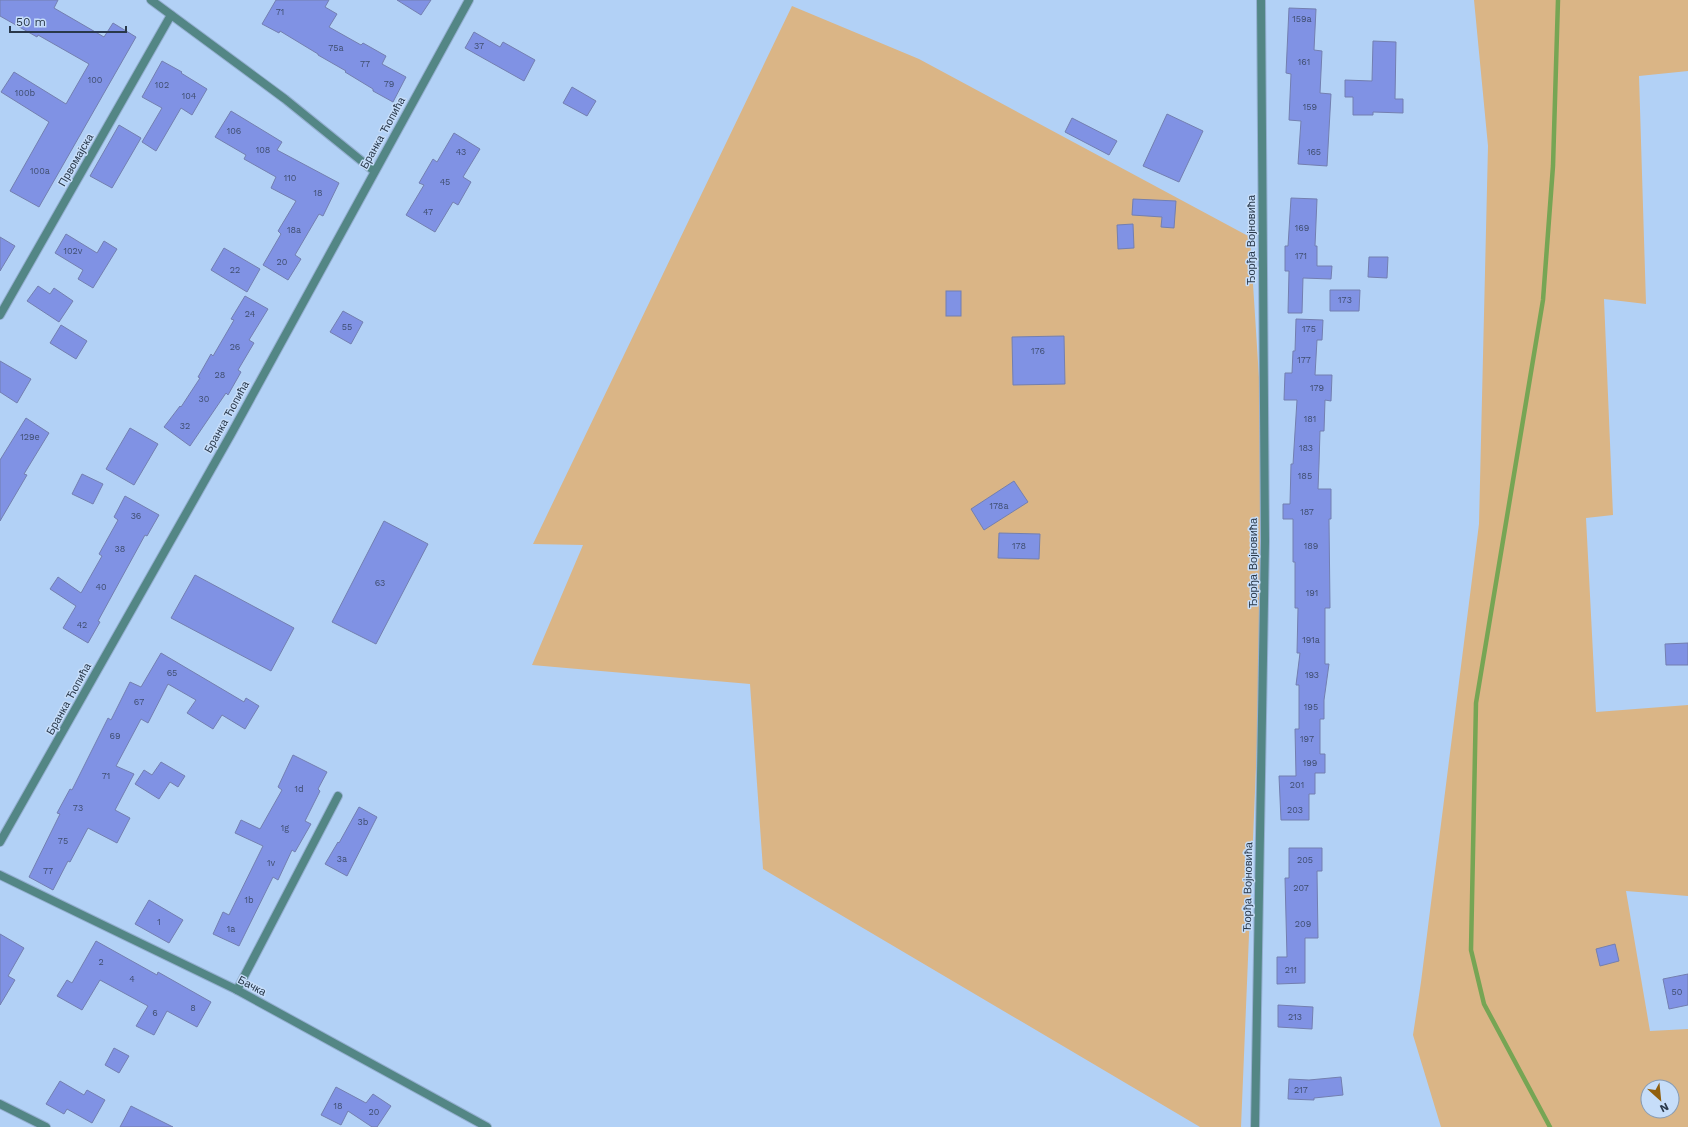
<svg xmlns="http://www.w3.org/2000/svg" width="1688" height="1127" font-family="'Work Sans',sans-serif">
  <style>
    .green { fill: #dab586; fill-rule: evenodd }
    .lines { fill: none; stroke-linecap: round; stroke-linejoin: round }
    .stream { stroke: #76a554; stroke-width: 4.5 }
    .building { fill: #8092e4; stroke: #737fb0 }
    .street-casing { stroke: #94afd0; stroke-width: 10 }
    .street { stroke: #538685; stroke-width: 8 }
    .labels { text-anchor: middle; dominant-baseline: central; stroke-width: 3; stroke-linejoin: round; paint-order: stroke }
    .number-label { font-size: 9px; fill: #3f4e70 }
    .street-label { font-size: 11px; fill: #29384a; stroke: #c6ddf9 }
  </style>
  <rect width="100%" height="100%" fill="#b2d1f6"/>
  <g class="green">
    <path d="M1474,0H1688V71L1639,76L1646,304L1604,299L1613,515L1586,518L1596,712L1688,705V896L1626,891L1650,1031L1688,1029V1127H1441L1413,1035L1421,982L1479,524L1488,146ZM1648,1087H1672V1111H1648Z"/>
    <polygon points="792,6 919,59 1250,237 1267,503 1241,1127 1200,1127 763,869 750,684 532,665 583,545 533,544"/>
  </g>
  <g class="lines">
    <polyline class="stream" points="1550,1127 1484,1004 1471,950 1476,703 1543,300 1553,166 1558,0"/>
  </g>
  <g class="building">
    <polygon points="0,0 58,0 54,8 104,37 113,23 136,37 39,207 10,191 49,122 1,92 14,72 66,104 89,64 38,35 37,37 0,16"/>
    <polygon points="276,0 329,0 325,7 337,14 329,27 361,45 363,43 386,56 382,64 406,77 393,102 373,91 373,89 345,72 346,71 318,55 318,54 280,31 279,33 262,24"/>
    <polygon points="397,0 431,0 421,15"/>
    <polygon points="1289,8 1316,9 1314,50 1322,51 1320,93 1331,94 1327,166 1298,164 1301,121 1289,120 1291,74 1286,73"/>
    <polygon points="474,32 500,47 503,42 535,60 524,81 465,48"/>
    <polygon points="1373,41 1396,42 1395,99 1403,99 1403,113 1373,112 1373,115 1353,115 1353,97 1345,97 1345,80 1372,81"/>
    <polygon points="162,61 182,72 181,73 207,89 192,115 181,108 156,151 142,142 162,108 142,97"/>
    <polygon points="572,87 596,101 587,116 563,103"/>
    <polygon points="231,111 282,142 277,150 339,183 323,216 319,214 295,255 301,259 288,280 263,265 281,234 278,231 296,201 271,188 276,177 244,159 246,155 215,137"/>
    <polygon points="1167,114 1203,131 1179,182 1143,166"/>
    <polygon points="1072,118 1117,141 1109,155 1065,132"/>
    <polygon points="119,125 141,138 112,188 90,176"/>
    <polygon points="454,133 480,149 463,177 471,182 458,205 453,202 435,232 406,215 424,185 419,183 433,159 437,162"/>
    <polygon points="1291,198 1317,199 1315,246 1317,246 1317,266 1332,266 1331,279 1303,278 1302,313 1288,313 1289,271 1285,271 1285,246 1288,246"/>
    <polygon points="1133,199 1176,201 1174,228 1161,227 1162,217 1132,215"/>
    <polygon points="1133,224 1134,248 1118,249 1117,225"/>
    <polygon points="66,234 97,253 104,241 117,249 93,288 78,279 83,270 55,253"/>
    <polygon points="0,237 15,246 0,271"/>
    <polygon points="224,248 260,269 247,292 211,270"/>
    <polygon points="1369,257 1388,257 1387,278 1368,277"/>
    <polygon points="38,286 50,294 54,288 73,301 59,322 27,301"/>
    <polygon points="1330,290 1360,290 1359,311 1330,311"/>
    <rect x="946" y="291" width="15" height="25"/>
    <polygon points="245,296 268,309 249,340 254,343 238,370 241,372 228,395 226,393 190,446 164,427 180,406 181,407 200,378 198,377 211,354 213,356 234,320 231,319"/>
    <polygon points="343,311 363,322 351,344 330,332"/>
    <polygon points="1296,319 1323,320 1322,340 1317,340 1315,375 1332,375 1331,401 1325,400 1324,431 1320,431 1319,464 1318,489 1331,489 1331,519 1329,519 1330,608 1325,608 1325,664 1329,664 1324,700 1324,719 1320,719 1320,754 1325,754 1325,773 1315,773 1315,794 1309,794 1309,820 1281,820 1279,776 1296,776 1295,729 1299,729 1299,685 1296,685 1300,653 1297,653 1298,608 1295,608 1295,562 1293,562 1293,519 1283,519 1283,504 1290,504 1291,464 1293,464 1297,400 1284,400 1285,373 1292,373 1293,351 1295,351"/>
    <polygon points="61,325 87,341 76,359 50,343"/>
    <polygon points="1064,336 1065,384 1013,385 1012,337"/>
    <polygon points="0,361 31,379 17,403 0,392"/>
    <polygon points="26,418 49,433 24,474 27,475 0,521 0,460"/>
    <polygon points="130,428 158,444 134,485 106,469"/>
    <polygon points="82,474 103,484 93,504 72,494"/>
    <polygon points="1014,481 1028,502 984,530 971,509"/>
    <polygon points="125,496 159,515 147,536 145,535 98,621 100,622 88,643 63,628 76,606 50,589 58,577 81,593 102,556 99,554 118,520 114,517"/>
    <polygon points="384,521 428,544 376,644 332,622"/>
    <polygon points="999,533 1040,534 1039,559 998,558"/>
    <polygon points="195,575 294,628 271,671 171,618"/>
    <polygon points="1688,643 1688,665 1666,665 1665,644"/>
    <polygon points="161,653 244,702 246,698 259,706 245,729 222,715 213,729 187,713 196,700 168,684 148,723 141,719 116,766 134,774 115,810 130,818 117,843 88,828 70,862 68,861 53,890 29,877 60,814 57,813 70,789 72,790 108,718 111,720 130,682 141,687"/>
    <polygon points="293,755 327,772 318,789 320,791 305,821 311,824 295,852 292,850 278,880 273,877 239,946 213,934 223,912 229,915 263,846 235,833 241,820 260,829 282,790 278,787"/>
    <polygon points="161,762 185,776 178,787 170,782 159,799 135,784 144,770 152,775"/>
    <polygon points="359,807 377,817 347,876 325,864 338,842 339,843"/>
    <polygon points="1289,848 1322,848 1322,871 1317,871 1318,938 1305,938 1305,983 1277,984 1277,957 1287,957 1285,878 1289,878"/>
    <polygon points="149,900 183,920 169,943 135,924"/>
    <polygon points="0,934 24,948 8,976 15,980 0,1005"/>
    <polygon points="96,941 157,975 158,972 211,1002 197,1027 167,1011 154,1035 136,1026 148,1006 100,980 82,1010 57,996 67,980 72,983"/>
    <polygon points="1615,944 1619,961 1600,966 1596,949"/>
    <polygon points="1688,974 1688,1005 1669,1009 1663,979"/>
    <polygon points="1278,1005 1313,1007 1312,1029 1278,1027"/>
    <polygon points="114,1048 129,1056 119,1073 105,1065"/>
    <polygon points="1341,1077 1343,1095 1314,1098 1314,1100 1288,1099 1289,1079 1309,1080"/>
    <polygon points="60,1081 84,1095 87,1090 105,1100 92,1123 67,1109 64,1114 46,1104"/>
    <polygon points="336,1087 366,1103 373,1094 391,1106 377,1127 372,1127 348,1111 341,1125 321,1115"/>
    <polygon points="131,1106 173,1127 120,1127"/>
  </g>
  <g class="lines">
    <g class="street-casing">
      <g id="street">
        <polyline points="151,0 285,99 374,171"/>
        <polyline points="0,315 171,15"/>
        <polyline points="0,842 230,436 469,0"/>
        <polyline points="0,875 237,990 487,1127"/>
        <polyline points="237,990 338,796"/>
        <polyline points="0,1104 46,1127"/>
        <polyline points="1255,1127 1265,541 1261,0"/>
      </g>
    </g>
    <use href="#street" class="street"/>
  </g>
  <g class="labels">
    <g class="number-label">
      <text x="280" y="12">71</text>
      <text x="1302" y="19">159a</text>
      <text x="479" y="46">37</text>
      <text x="336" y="48">75a</text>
      <text x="1304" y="62">161</text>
      <text x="365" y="64">77</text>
      <text x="95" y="80">100</text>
      <text x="389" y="84">79</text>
      <text x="162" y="85">102</text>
      <text x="25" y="93">100b</text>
      <text x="189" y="96">104</text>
      <text x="1310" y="107">159</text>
      <text x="234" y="131">106</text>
      <text x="263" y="150">108</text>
      <text x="461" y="152">43</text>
      <text x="1314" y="152">165</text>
      <text x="40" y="171">100a</text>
      <text x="290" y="178">110</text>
      <text x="445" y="182">45</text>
      <text x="318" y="193">18</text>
      <text x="428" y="212">47</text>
      <text x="1302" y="228">169</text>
      <text x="294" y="230">18a</text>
      <text x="73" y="251">102v</text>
      <text x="1301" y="256">171</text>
      <text x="282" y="262">20</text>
      <text x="235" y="270">22</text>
      <text x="1345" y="300">173</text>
      <text x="250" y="314">24</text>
      <text x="347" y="327">55</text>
      <text x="1309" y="329">175</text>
      <text x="235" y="347">26</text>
      <text x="1038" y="351">176</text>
      <text x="1304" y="360">177</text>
      <text x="220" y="375">28</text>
      <text x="1317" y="388">179</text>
      <text x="204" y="399">30</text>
      <text x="1310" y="419">181</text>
      <text x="185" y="426">32</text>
      <text x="30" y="437">129e</text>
      <text x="1306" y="448">183</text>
      <text x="1305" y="476">185</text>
      <text x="999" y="506">178a</text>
      <text x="1307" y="512">187</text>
      <text x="136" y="516">36</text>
      <text x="1019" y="546">178</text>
      <text x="1311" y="546">189</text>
      <text x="120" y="549">38</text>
      <text x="380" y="583">63</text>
      <text x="101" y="587">40</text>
      <text x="1312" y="593">191</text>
      <text x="82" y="625">42</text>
      <text x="1311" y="640">191a</text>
      <text x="172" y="673">65</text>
      <text x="1312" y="675">193</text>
      <text x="139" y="702">67</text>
      <text x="1311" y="707">195</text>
      <text x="115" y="736">69</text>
      <text x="1307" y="739">197</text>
      <text x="1310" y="763">199</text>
      <text x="106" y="776">71</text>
      <text x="1297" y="785">201</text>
      <text x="299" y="789">1d</text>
      <text x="78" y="808">73</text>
      <text x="1295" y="810">203</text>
      <text x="363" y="822">3b</text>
      <text x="285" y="828">1g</text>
      <text x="63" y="841">75</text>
      <text x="342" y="859">3a</text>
      <text x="1305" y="860">205</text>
      <text x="271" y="863">1v</text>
      <text x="48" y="871">77</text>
      <text x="1301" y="888">207</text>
      <text x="249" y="900">1b</text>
      <text x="159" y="922">1</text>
      <text x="1303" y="924">209</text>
      <text x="231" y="929">1a</text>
      <text x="101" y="962">2</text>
      <text x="1291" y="970">211</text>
      <text x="132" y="979">4</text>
      <text x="1677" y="992">50</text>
      <text x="193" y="1008">8</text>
      <text x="155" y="1013">6</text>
      <text x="1295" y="1017">213</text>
      <text x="1301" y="1090">217</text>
      <text x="338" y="1106">18</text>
      <text x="374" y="1112">20</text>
    </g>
    <g class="street-label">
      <text transform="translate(383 133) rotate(-61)">Бранка Ћопића</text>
      <text transform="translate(76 160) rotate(-60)">Првомајска</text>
      <text transform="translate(1251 240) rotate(-90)">Ђорђа Војновића</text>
      <text transform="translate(227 417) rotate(-61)">Бранка Ћопића</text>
      <text transform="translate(1253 563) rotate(-90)">Ђорђа Војновића</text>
      <text transform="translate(69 699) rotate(-61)">Бранка Ћопића</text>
      <text transform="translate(1248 887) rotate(-89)">Ђорђа Војновића</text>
      <text transform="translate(252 986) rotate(28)">Бачка</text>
    </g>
  </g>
  <g transform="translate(1660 1099) rotate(153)"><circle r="19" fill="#c6ddf9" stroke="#879bb3"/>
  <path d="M0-3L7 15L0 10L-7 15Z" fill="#91600e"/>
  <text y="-6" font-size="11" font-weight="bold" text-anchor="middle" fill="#29384a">N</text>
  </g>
  <path d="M10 26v6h116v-6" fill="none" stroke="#29384a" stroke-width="2"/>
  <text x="16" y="26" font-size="12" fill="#29384a" stroke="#c6ddf9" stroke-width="3" paint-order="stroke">50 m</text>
</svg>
